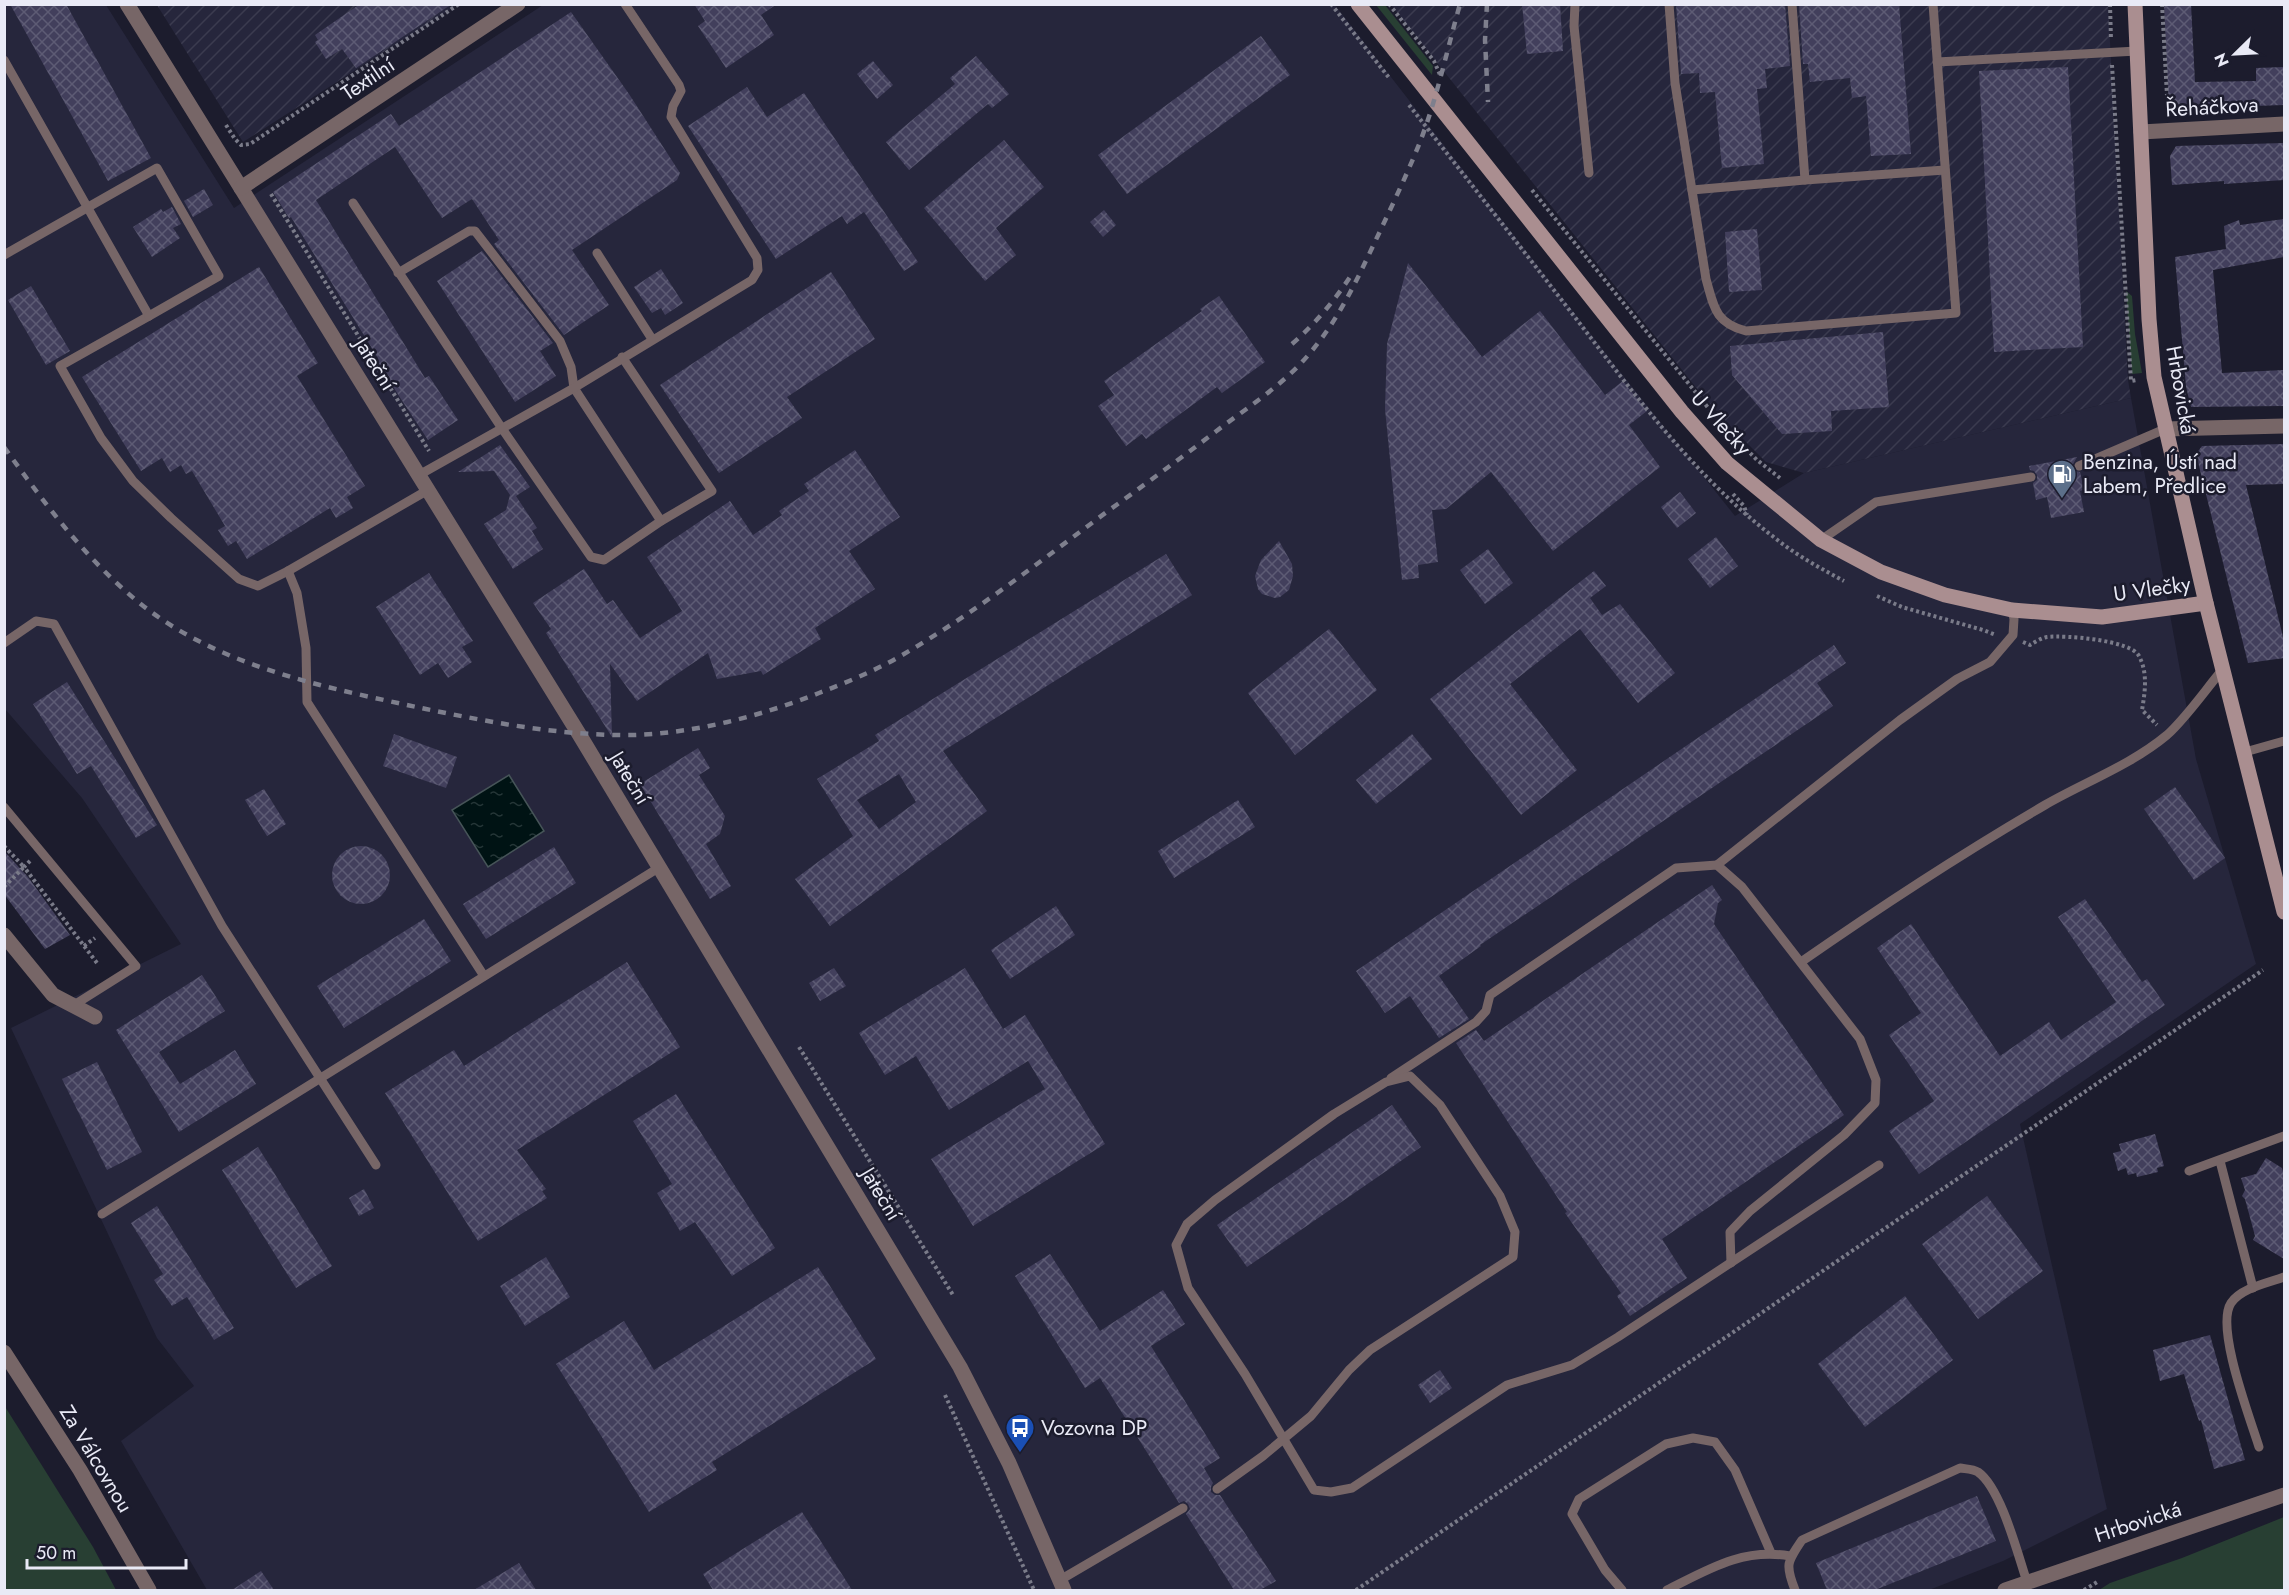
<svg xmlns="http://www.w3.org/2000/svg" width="2289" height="1595" font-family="Jost,sans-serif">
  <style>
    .built { fill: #26263c }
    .industrial { fill: url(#industrial-furrows) }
    .grass { fill: #283f33 }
    .water { fill: url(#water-ripples); stroke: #465458; stroke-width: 1.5 }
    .building { fill: url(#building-cross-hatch); fill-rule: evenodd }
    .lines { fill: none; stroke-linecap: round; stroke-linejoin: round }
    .path { stroke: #7a7b89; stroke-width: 4; stroke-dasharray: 3 3; stroke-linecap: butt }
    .lane { stroke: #776667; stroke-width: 9 }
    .street { stroke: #776667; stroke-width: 15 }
    .secondary { stroke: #aa8e90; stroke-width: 15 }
    .rail { stroke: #7e7f8d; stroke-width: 4.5; stroke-dasharray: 8 8; stroke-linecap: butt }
    .labels { text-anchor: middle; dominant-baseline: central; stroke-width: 5; stroke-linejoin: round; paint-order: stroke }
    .street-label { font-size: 21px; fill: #e9eaf6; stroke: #1c1c2d }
    .poi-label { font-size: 21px; fill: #e9eaf6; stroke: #1c1c2d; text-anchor: start }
  </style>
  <defs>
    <pattern id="industrial-furrows" width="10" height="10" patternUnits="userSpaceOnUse" patternTransform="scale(1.5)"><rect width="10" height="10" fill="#26263c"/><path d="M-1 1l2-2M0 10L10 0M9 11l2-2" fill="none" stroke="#3b3b4f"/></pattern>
    <pattern id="water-ripples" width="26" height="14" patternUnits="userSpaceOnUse" patternTransform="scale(1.5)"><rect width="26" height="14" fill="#001314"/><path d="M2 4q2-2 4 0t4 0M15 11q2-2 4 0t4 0" fill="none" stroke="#253637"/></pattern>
    <pattern id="building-cross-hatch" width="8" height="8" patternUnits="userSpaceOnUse" patternTransform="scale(1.5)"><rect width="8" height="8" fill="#423f5c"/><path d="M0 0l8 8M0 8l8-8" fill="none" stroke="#5d5b74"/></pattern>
  </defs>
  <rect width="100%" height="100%" fill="#1c1c2d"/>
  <polygon class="built" points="4,5 106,5 234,208 543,5 1335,5 1621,373 1735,516 1804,473 2131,398 2196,759 2256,964 2020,1124 2107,1509 2003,1561 1929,1590 207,1590 121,1441 194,1386 157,1338 11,1028 181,944 82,798 5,709"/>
  <g class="industrial">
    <polygon points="157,5 457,5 243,142"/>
    <polygon points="1391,5 2108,5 2128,380 2131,398 1804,473 1766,462 1734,430 1702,395"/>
  </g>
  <g class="grass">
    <polygon points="1376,5 1385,5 1433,66 1432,75"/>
    <polygon points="2126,291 2132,296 2135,334 2142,373 2132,374"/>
    <polygon points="4,1405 93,1547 116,1590 5,1590"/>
    <polygon points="2284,1517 2284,1590 2099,1590 2110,1583 2182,1558"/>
  </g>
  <polygon class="water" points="509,775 544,831 488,867 452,810"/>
  <g class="building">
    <polygon points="10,4 66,4 151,158 108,181"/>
    <polygon points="360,4 452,4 356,68 342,49 326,59 315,42 318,40 315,35"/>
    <polygon points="694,4 777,4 761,15 774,35 726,68 698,26 705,21"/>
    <polygon points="1522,4 1560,4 1563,51 1527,54"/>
    <polygon points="1676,4 1785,4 1790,66 1765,69 1767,88 1757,89 1764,164 1722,168 1715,92 1700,93 1699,73 1681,74"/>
    <polygon points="1799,4 1899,4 1911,154 1871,156 1866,96 1852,98 1850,78 1810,82 1808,64 1803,64"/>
    <polygon points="2164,4 2191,4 2195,82 2256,81 2256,68 2284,67 2284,105 2169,109"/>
    <polygon points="571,12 629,94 680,173 677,180 572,250 609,305 564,335 494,244 499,240 472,199 442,218 395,147 316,200 425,378 429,376 458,420 428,440 399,396 376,359 378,358 291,217 289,218 273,192 391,114 399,126"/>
    <polygon points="1261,36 1290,75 1127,194 1098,155"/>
    <polygon points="976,56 1009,94 992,108 988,104 909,170 886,142 955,84 950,78"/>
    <polygon points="873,61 893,85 877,99 857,74"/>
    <polygon points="2068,67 2083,347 1994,352 1979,71"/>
    <polygon points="747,87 767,117 804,93 918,262 904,271 864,212 847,224 842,216 776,259 688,126"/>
    <polygon points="1004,140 1044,187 996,228 1016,255 985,281 924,208"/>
    <polygon points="2284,143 2284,180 2224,184 2224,181 2172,185 2170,156 2176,146"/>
    <polygon points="204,189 213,205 193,217 184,201"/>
    <polygon points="172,207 181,224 173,228 180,238 152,257 133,227 161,209 163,212"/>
    <polygon points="1104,210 1116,225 1103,237 1090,222"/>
    <polygon points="2284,219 2284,257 2213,270 2222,373 2284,370 2284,406 2191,407 2186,387 2175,257 2226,249 2224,226 2239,220 2240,225"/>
    <polygon points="1757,229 1762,290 1729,292 1725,232"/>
    <polygon points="482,251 553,343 540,351 556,376 515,402 437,281"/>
    <polygon points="1408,263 1482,357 1540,311 1605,395 1623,381 1647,411 1629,425 1660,467 1553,551 1491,472 1446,509 1432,510 1438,562 1418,565 1419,578 1402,580 1385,409 1387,344"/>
    <polygon points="259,267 318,363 297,376 365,486 347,497 353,508 336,518 330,508 247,559 236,541 228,546 218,530 225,526 192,471 186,474 181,465 170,472 162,458 141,471 82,377"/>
    <polygon points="661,269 683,303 665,315 661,308 652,313 634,287"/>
    <polygon points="831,272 875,339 787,397 802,418 719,473 660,385"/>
    <polygon points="31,286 70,351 46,365 8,300"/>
    <polygon points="1219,296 1265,362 1222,393 1217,387 1146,439 1142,434 1126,446 1098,406 1114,395 1104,381 1202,311 1200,309"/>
    <polygon points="1883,332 1889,407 1831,411 1832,431 1782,434 1732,375 1730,346"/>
    <polygon points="2284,444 2284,484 2246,485 2284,641 2284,658 2248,663 2196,454 2202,446"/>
    <polygon points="500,445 530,487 516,496 537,528 532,531 543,549 513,569 484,524 506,510 510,495 494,471 458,472"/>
    <polygon points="855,450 900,517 849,551 875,589 815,628 821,639 763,675 761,671 717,679 708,653 637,701 610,664 612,737 546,633 551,629 533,603 584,569 607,604 613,600 640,638 682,611 647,557 730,501 753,535 782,515 779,511 809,491 804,484"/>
    <polygon points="2077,457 2072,466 2075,471 2080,472 2084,490 2080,491 2084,512 2051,518 2047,497 2036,500 2033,483 2037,480 2037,475 2034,471 2030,470 2029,466"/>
    <polygon points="1680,492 1696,513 1677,528 1661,507"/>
    <polygon points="1716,537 1738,566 1710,588 1688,559"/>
    <polygon points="1279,541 1292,564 1293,576 1289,590 1280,597 1275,598 1262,594 1258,589 1255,576 1261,560"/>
    <polygon points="1488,549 1513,583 1485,604 1460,570"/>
    <path d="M1166,554L1192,595L943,751L987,811L830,926L795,879L853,836L817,779L879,741L875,735ZM899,774L916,802L879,829L857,800Z"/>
    <polygon points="1594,571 1606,586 1590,598 1602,615 1620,604 1675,673 1638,703 1580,629 1510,684 1577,770 1521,815 1430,699"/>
    <polygon points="429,573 473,641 462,647 472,662 448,678 438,663 420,675 376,607"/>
    <polygon points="1329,629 1377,690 1295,755 1248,693"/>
    <polygon points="1834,645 1846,663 1817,683 1833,706 1480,945 1481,946 1439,976 1469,1019 1439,1038 1410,996 1385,1013 1356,971"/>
    <polygon points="67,682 157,825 136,838 91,766 77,774 33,704"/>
    <polygon points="394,734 457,757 446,788 383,766"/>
    <polygon points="1412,734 1432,759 1376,804 1356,780"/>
    <polygon points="698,748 710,768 699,775 725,816 720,834 706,844 731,886 710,899 640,784"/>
    <polygon points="2175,787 2225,858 2194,880 2144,809"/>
    <polygon points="264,789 286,824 267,836 245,800"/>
    <polygon points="1238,800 1255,827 1174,878 1158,851"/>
    <circle cx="361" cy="875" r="29"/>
    <polygon points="554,847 576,883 486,939 463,904"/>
    <polygon points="4,851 28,877 70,935 45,949 4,894"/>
    <polygon points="1712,885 1722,900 1718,903 1714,924 1844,1115 1662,1239 1687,1278 1630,1316 1617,1296 1621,1293 1565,1213 1567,1212 1456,1043 1476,1030 1484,1041"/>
    <polygon points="2085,899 2142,982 2147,979 2165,1005 1919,1174 1889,1131 1934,1101 1889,1035 1921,1013 1877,948 1911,924 2000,1056 2049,1022 2061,1040 2116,1002 2058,917"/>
    <polygon points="1056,906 1075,935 1010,979 991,950"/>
    <polygon points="424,919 451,961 344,1028 317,986"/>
    <polygon points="627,962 680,1047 517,1150 546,1189 542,1191 547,1198 478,1241 385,1093 454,1050 464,1066"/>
    <polygon points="834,968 846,986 820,1001 809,983"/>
    <polygon points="965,968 1003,1029 1025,1015 1105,1144 973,1226 931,1159 1045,1089 1028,1061 949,1110 916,1056 885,1075 859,1033"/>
    <polygon points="202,975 225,1011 159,1052 180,1084 235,1050 256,1084 179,1132 116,1030"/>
    <polygon points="97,1062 142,1152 107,1170 62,1079"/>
    <polygon points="676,1094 775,1248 732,1276 695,1222 680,1231 657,1193 672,1184 633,1121"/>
    <polygon points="1392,1105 1421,1147 1247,1267 1217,1225"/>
    <polygon points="2155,1134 2164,1166 2157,1168 2158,1172 2137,1177 2136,1173 2128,1175 2126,1168 2118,1171 2113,1153 2121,1151 2119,1144"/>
    <polygon points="258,1147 332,1266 296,1288 222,1170"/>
    <polygon points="2266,1158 2282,1168 2284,1175 2284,1259 2253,1240 2255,1236 2245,1199 2242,1196 2245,1190 2241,1178 2256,1174"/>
    <polygon points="364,1189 374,1208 359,1216 349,1198"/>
    <polygon points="1987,1196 2043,1271 1978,1319 1922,1244"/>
    <polygon points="157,1206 234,1328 214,1340 187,1297 172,1306 154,1280 163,1274 131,1223"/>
    <polygon points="1050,1254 1100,1331 1163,1290 1185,1324 1151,1346 1220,1458 1204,1468 1213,1483 1211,1487 1211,1492 1215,1495 1220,1495 1276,1581 1260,1590 1234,1590 1186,1514 1190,1509 1188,1504 1184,1501 1179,1503 1100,1378 1085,1388 1015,1276"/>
    <polygon points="546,1257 570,1297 525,1326 500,1286"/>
    <polygon points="818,1267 876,1359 712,1462 717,1470 649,1512 556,1364 624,1321 654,1370"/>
    <polygon points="1905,1296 1953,1360 1865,1427 1818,1364"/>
    <polygon points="2210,1335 2245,1460 2214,1469 2201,1420 2199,1421 2192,1401 2184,1374 2160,1381 2153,1350"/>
    <polygon points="1440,1370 1452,1388 1430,1403 1418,1385"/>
    <polygon points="1977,1496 1996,1541 1875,1590 1827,1590 1816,1563"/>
    <polygon points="802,1512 852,1590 713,1590 703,1574"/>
    <polygon points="519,1563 536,1590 474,1590"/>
    <polygon points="261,1571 274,1590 232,1590"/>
  </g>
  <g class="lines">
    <g class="path">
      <polyline points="1331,4 1390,79"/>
      <polyline points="1389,4 1434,61 1441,77"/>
      <polyline points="2110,4 2111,40"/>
      <polyline points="2162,4 2168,114"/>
      <polyline points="2112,65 2131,381 2137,380"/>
      <path d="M1409,105C1464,175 1519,245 1574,316C1635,395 1695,477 1775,538C1796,555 1820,568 1844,581"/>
      <polyline points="226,125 235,139 241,145 250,144 459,4"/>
      <polyline points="1532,190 1718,420 1757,460 1780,478"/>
      <polyline points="271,194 429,451"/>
      <polyline points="2181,374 2186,412"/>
      <polyline points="1733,494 1744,506 1747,515"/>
      <polyline points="1877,596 1902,607 1983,630 1996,635"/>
      <path d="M2023,642L2030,645C2035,642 2041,638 2047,637C2064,635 2131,640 2139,656C2148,673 2145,692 2142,710L2157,725"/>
      <polyline points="4,846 24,867 4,887"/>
      <polyline points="30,861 24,867 97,963"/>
      <polyline points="84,946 95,938"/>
      <polyline points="799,1047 953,1295"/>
      <polyline points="945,1395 1034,1590"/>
      <polyline points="1356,1590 2263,970"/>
      <polyline points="2084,1590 2099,1581"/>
    </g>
    <g class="lane">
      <polyline points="1575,4 1574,26 1589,173"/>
      <path d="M1669,4L1675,83L1706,279C1714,307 1715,323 1746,331L1956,313L1933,4"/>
      <polyline points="1792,4 1805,180 1945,170"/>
      <polyline points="4,60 149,316 60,366 101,438 133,481 171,518 239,579 258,586 288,571 428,490"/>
      <polyline points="1937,62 2137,51"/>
      <polyline points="1692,190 1805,180"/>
      <polyline points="353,203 501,427 591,557 604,560 661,521 712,491 622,357"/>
      <polyline points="597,253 652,339"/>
      <polyline points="4,255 157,168 219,276 149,316"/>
      <polyline points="398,273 469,231 475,231 560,341 571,367 574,388 661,521"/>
      <polyline points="2079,466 2165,429"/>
      <polyline points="419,475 574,388 752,280 758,270 757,258 671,117 673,106 681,91 679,85 625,4"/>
      <polyline points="1821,540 1876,502 2031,477"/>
      <polyline points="288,571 297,593 306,648 307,702 484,976"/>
      <polyline points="4,643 36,621 54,624 222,926 376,1165"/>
      <polyline points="2245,752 2284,741"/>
      <polyline points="4,807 136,966 74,1005"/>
      <polyline points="1717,865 1900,720 1957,679 1990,662 2013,635 2014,619 2012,610"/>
      <path d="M1801,962C1880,907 1961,854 2045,805C2085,782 2131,765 2167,735C2186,718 2206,689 2223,669"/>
      <polyline points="1391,1078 1476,1022 1486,1011 1490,995 1676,868 1717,865 1742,887 1860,1039 1876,1080 1875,1103 1844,1135 1750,1211 1730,1232 1731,1263"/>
      <polyline points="2220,1161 2253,1288"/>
      <polyline points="2189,1171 2284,1136"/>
      <polyline points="102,1214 660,867"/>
      <path d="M2259,1447C2250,1418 2215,1327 2231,1303C2241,1288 2268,1283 2284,1277"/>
      <polyline points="1217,1489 1263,1456 1311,1416 1349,1370 1370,1350 1513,1257 1515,1232 1500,1196 1440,1105 1410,1076 1386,1082 1334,1114 1215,1200 1187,1224 1176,1245 1188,1288 1245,1374 1314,1490 1331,1492 1352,1488 1507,1385 1572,1365 1618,1337 1879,1165"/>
      <polyline points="1060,1580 1183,1508"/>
      <polyline points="1622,1590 1605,1570 1572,1514 1579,1499 1666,1444 1693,1438 1715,1442 1735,1470 1771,1553"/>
      <path d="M1667,1590C1709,1569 1742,1548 1790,1556"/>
      <path d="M1795,1590C1785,1565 1787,1562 1802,1540L1960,1468C1966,1469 1973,1469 1978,1472C2001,1488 2018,1555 2027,1582"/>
    </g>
    <g class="street">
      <polyline points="127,4 579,734 960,1367 1009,1463 1064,1590"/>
      <polyline points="2141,132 2284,124"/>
      <polyline points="241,188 518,4"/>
      <polyline points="2165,429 2284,426"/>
      <polyline points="4,935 53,995 95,1017"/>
      <polyline points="4,1352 80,1470 149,1590"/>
      <polyline points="2005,1590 2284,1495"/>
    </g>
    <g class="secondary">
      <polyline points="1358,4 1682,412 1727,463 1821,540 1881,572 1945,595 2012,610 2102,617 2206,603"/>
      <polyline points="2135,4 2149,319 2154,377 2206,603 2284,912"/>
    </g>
    <g class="rail">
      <polyline points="1487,4 1485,40 1488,102"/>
      <path d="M1292,344C1316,323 1335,300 1352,274"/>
      <path d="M4,447C45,504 87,561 142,605C222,668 328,688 426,709C494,723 563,736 633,735C696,733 761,716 819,693C845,683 872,672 897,658C971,616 1039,562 1108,511C1147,483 1185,455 1223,426C1253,404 1286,382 1310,353C1338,320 1355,284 1373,246C1389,212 1406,177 1420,142C1437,98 1447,50 1460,4"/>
    </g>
  </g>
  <defs>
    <g id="fuel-pin" transform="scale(1.5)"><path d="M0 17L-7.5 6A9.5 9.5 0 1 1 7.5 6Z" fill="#5c6f8a" stroke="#1c1c2d"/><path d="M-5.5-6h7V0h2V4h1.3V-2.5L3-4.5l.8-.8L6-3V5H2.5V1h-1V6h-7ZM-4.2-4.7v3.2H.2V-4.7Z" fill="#fff"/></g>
    <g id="bus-pin" transform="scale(1.5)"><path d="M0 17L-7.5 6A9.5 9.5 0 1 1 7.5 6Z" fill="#1a4fb4" stroke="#1c1c2d"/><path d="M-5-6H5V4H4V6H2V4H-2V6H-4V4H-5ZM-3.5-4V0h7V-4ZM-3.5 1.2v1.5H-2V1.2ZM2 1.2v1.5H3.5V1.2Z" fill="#fff"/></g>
  </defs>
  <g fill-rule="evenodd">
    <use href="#fuel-pin" x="2062" y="474"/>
    <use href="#bus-pin" x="1020" y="1428"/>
  </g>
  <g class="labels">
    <g class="street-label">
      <text transform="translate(368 79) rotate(-34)">Textilní</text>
      <text transform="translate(2212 107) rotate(-3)">Řeháčkova</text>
      <text transform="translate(375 364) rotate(58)">Jateční</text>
      <text transform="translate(2181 390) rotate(80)">Hrbovická</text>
      <text transform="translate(1721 423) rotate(48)">U Vlečky</text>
      <text transform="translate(2152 589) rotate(-8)">U Vlečky</text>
      <text transform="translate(630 778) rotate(59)">Jateční</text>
      <text transform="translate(881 1194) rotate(59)">Jateční</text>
      <text transform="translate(96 1459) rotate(59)">Za Válcovnou</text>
      <text transform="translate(2138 1522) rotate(-18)">Hrbovická</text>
    </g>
    <g class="poi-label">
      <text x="2083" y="462">Benzina, Ústí nad<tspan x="2083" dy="24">Labem, Předlice</tspan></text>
      <text x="1041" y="1428">Vozovna DP</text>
    </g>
  </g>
  <rect width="2289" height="1595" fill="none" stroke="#e9eaf6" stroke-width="12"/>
  <g transform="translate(2235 54) rotate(246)" stroke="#1c1c2d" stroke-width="4.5" paint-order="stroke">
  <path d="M0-4.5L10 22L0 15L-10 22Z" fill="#e9eaf6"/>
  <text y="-9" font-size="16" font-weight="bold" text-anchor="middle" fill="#e9eaf6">N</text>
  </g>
  <path d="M27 1559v9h159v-9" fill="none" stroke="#e9eaf6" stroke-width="3"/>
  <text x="36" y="1559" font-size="18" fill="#e9eaf6" stroke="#1c1c2d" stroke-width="4.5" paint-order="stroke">50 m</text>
</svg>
